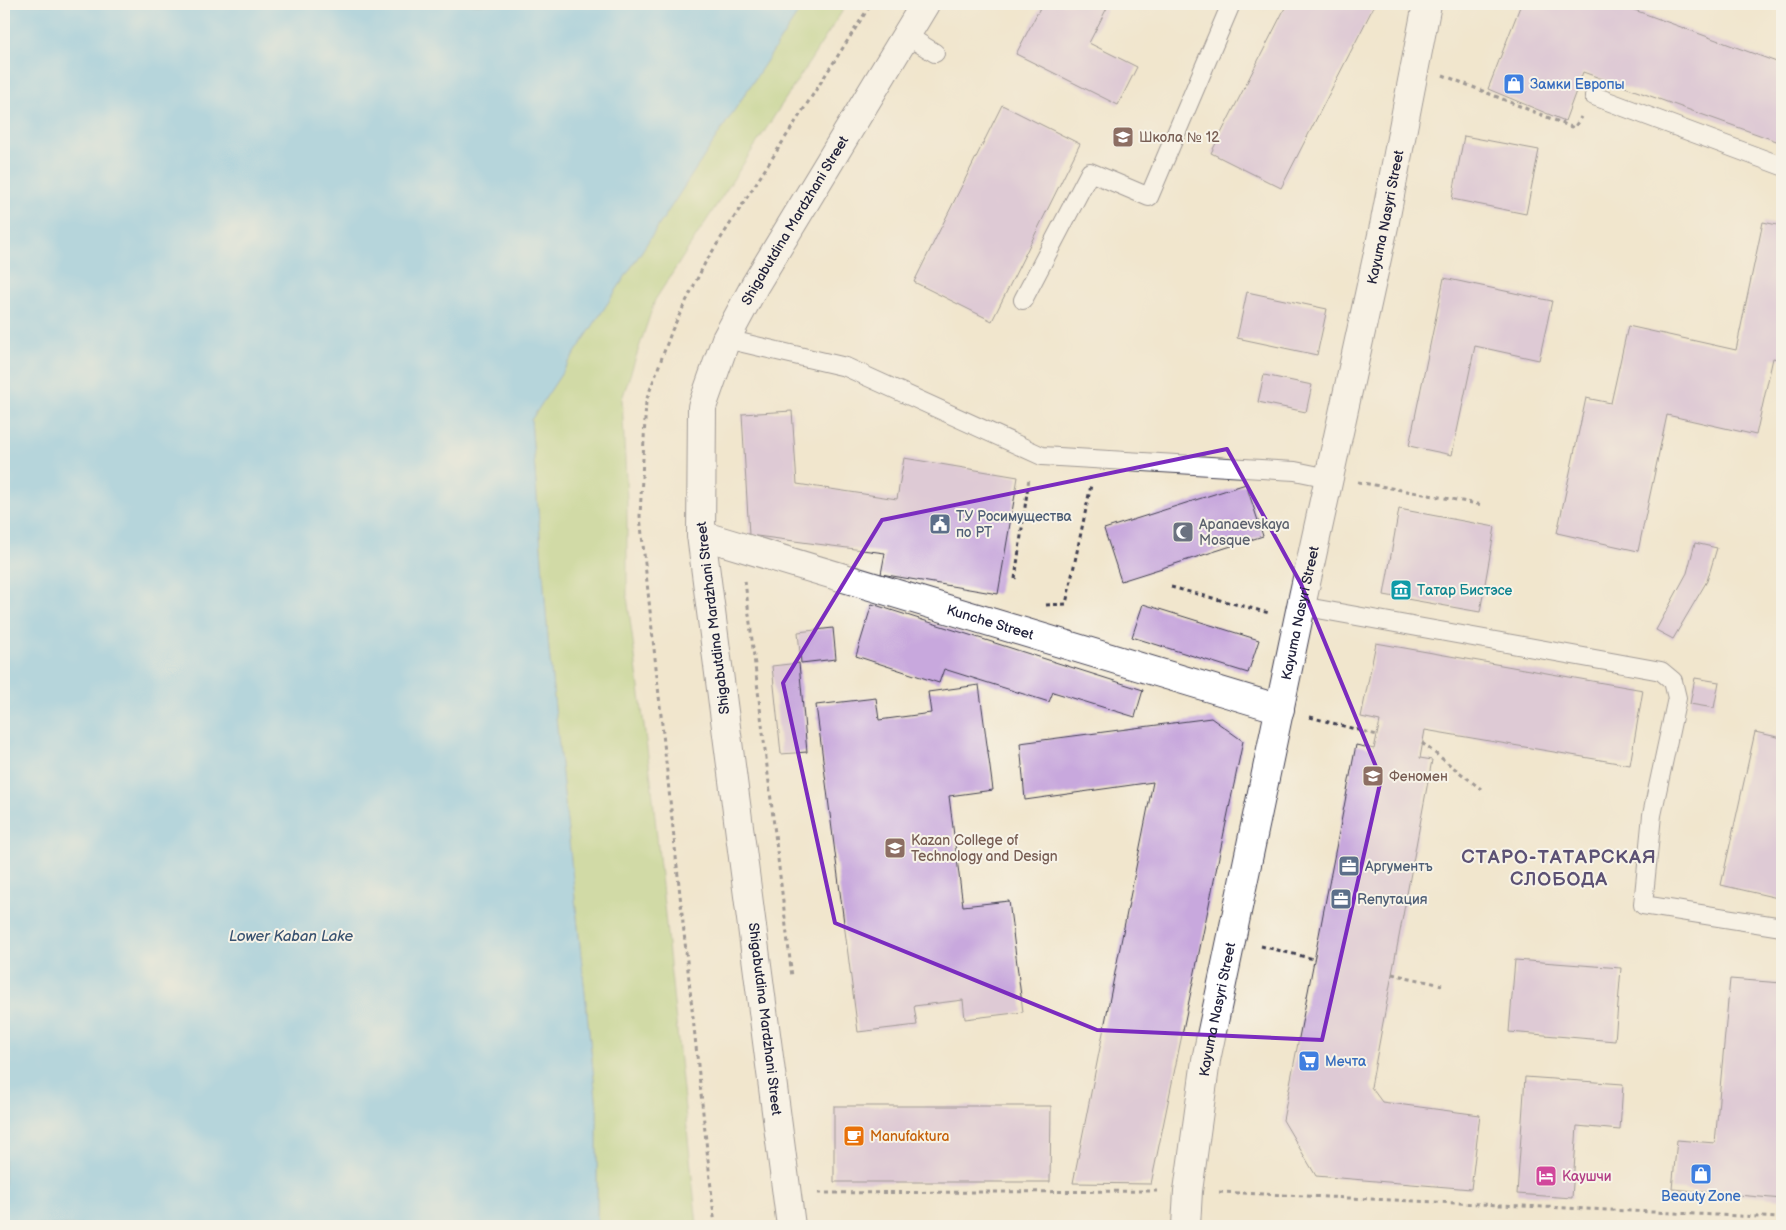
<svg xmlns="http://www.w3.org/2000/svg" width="1786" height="1230" font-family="'Balsamiq Sans',sans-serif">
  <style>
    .green { fill: #abcd76; stroke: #667858 }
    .water { fill: #70c1eb; stroke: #497293 }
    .building { fill: #c8a8dd }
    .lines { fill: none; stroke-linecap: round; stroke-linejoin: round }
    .service-casing { stroke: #413f51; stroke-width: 20 }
    .pedestrian-casing { stroke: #413f51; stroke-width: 30 }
    .minor-casing { stroke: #413f51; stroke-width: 30 }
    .path { stroke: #413f51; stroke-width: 3; stroke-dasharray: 4 4; stroke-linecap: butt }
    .service { stroke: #fff; stroke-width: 18 }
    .pedestrian { stroke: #fff; stroke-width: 28 }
    .minor { stroke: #fff; stroke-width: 28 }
    .marked { fill: none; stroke: #7b2cbf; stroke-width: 4; stroke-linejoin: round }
    .labels { text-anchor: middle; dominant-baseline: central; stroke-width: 4; stroke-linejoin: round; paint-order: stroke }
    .shop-label { font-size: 14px; fill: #366cbe; stroke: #f7f3e8; text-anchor: start }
    .education-label { font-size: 14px; fill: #785e54; stroke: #f7f3e8; text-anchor: start }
    .street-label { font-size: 14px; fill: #22223b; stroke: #f7f3e8 }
    .service-label { font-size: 14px; fill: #4e5e75; stroke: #f7f3e8; text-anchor: start }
    .worship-label { font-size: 14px; fill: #5b616d; stroke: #f7f3e8; text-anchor: start }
    .culture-label { font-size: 14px; fill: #0d838f; stroke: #f7f3e8; text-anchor: start }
    .food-label { font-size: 14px; fill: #c56008; stroke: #f7f3e8; text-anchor: start }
    .hotel-label { font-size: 14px; fill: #b23c85; stroke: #f7f3e8; text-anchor: start }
    .water-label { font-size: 15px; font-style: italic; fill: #395270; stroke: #f7f3e8 }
    .district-label { font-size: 19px; font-weight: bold; letter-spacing: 1px; fill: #5c5174; stroke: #f7f3e8 }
  </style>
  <rect width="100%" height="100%" fill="#f7f3e8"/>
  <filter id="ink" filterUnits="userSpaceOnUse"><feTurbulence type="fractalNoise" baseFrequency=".02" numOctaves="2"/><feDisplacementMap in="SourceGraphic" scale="10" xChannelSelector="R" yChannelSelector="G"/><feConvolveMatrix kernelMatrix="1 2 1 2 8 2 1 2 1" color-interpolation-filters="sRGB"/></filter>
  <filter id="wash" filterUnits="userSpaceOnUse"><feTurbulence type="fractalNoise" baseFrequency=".0096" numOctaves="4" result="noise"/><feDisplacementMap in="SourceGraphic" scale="20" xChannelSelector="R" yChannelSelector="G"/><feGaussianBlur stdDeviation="1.12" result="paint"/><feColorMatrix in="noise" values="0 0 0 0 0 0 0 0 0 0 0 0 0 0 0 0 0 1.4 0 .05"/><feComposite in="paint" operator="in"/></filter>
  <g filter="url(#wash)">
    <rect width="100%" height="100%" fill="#f1e6cd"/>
    <polygon class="green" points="804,4 847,4 655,300 622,399 627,500 627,596 651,779 697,1226 597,1226 597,1108 549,651 531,420"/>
    <polygon class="water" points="4,4 804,4 531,420 549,651 597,1108 597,1226 4,1226"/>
    <g id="blocks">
      <g class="building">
        <polygon points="1042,4 1109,4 1089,43 1137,67 1118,105 1016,54"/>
        <polygon points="1287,4 1375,4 1281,188 1211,153"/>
        <polygon points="1521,4 1618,4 1782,64 1782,143 1583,72 1565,121 1488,89"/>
        <polygon points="1002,105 1080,144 992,321 914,282"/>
        <polygon points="1464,136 1539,150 1526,214 1452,199"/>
        <polygon points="1763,222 1782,226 1782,360 1773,358 1756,435 1667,415 1638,551 1557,533 1586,398 1611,403 1628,326 1736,350"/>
        <polygon points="1444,278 1552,301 1539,360 1475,346 1452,455 1409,446"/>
        <polygon points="1247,292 1327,309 1317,355 1237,338"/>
        <polygon points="1264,375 1312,385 1306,412 1258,402"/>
        <polygon points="792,411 797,484 897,499 904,458 1018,477 998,594 881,574 885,553 749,535 742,414"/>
        <polygon points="1246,484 1263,536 1121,581 1104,529"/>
        <polygon points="1399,509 1495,527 1480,612 1384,595"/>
        <polygon points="1695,543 1717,548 1707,581 1673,639 1656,630 1687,573"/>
        <polygon points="872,604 1143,690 1135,717 1053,692 1049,702 944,669 939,683 856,656"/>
        <polygon points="1143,604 1259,640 1248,673 1132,637"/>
        <polygon points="833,628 836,659 801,663 798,632"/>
        <polygon points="1376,643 1643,690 1630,765 1425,730 1420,758 1432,760 1371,1087 1382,1102 1480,1115 1471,1189 1316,1176 1283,1120 1356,745 1374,749 1380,721 1361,717"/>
        <polygon points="799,663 807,752 781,754 772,666"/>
        <polygon points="1695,678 1719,682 1714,708 1690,704"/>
        <polygon points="979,685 993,790 949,796 963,906 1009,901 1023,1012 965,1019 963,1000 914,1006 917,1025 858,1032 816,705 876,698 879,720 931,713 928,692"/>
        <polygon points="1211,718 1243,741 1151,1184 1073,1183 1153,782 1025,800 1020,743"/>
        <polygon points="1755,732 1782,738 1782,899 1721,885"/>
        <polygon points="1515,960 1621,968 1615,1041 1509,1032"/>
        <polygon points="1730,979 1782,983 1782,1199 1672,1189 1677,1140 1715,1143"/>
        <polygon points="1525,1077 1623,1084 1620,1130 1577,1126 1572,1198 1517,1194"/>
        <polygon points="834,1106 1051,1106 1050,1182 834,1182"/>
      </g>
    </g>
  </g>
  <g filter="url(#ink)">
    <use href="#blocks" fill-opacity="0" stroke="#413f51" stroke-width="1"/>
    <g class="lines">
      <g class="service-casing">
        <g id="service">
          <polyline points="906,35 935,53"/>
          <polyline points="1594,96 1782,166"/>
          <polyline points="1023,300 1090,172 1149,197 1231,4"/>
          <polyline points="726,339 846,367 1042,456 1295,471 1329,478"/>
          <polyline points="1301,606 1661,671 1673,681 1677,698 1652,815 1643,905 1782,927"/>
        </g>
      </g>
      <g class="pedestrian-casing">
        <g id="pedestrian">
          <path id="s1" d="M701,535L1280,709"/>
          <path id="s2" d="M1186,1226L1188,1191L1206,1060L1301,606L1384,226L1427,4"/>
        </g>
      </g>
      <g class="minor-casing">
        <g id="minor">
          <path id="s3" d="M791,1226L701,535L702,407L726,339L755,285L925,4"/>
        </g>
      </g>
      <g class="path">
        <polyline points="1443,75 1574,128 1581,117"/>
        <polyline points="1358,482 1483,505"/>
        <polyline points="1015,579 1029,478"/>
        <polyline points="745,581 792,977"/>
        <polyline points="1171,587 1269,613"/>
        <polyline points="1046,605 1066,604 1091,485"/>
        <polyline points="1310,717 1377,735"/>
        <polyline points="1422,743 1481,789"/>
        <polyline points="1261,946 1314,959"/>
        <polyline points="1392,974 1442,985"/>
        <polyline points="1219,1192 1782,1218"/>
        <polyline points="818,1193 1157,1191"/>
        <polyline points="715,1226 640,516 646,401 672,330 705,263 871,4"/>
      </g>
      <use href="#service" class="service"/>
      <use href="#pedestrian" class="pedestrian"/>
      <use href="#minor" class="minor"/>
    </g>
  </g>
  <path d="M0 0H1786V1230H0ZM1227,449L1301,584L1381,779L1322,1040L1097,1030L835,923L783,683L882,520Z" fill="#f1e6cd" fill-opacity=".55" fill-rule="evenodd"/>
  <path class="marked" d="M1227,449L1301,584L1381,779L1322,1040L1097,1030L835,923L783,683L882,520Z"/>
  <defs>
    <g id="shop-square" transform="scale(1.125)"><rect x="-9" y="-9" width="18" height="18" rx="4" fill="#3f7fe0" stroke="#f7f3e8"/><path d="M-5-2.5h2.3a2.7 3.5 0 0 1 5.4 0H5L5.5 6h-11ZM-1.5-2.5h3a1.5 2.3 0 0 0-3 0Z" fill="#fff"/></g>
    <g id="school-square" transform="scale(1.125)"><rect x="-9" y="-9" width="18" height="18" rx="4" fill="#8d6e63" stroke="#f7f3e8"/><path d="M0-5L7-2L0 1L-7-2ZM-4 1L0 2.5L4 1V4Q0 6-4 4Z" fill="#fff"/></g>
    <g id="civic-square" transform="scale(1.125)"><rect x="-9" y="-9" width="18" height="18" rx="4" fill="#5c6f8a" stroke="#f7f3e8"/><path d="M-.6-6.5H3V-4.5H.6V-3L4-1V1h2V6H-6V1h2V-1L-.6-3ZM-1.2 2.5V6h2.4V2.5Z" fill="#fff"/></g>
    <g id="mosque-square" transform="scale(1.125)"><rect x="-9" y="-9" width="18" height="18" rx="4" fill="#6b7280" stroke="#f7f3e8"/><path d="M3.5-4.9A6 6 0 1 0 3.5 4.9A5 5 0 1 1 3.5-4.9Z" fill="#fff"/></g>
    <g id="museum-square" transform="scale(1.125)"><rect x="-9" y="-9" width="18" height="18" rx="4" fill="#0f9aa8" stroke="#f7f3e8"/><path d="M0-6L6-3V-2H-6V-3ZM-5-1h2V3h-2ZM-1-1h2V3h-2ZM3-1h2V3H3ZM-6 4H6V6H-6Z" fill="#fff"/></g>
    <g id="university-square" transform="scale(1.125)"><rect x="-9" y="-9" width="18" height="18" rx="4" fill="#8d6e63" stroke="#f7f3e8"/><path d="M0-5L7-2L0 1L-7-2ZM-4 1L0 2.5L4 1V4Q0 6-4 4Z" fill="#fff"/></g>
    <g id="office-square" transform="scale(1.125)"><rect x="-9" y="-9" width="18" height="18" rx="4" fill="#5c6f8a" stroke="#f7f3e8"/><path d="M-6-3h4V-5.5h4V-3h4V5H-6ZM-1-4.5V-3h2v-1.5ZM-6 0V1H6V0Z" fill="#fff"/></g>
    <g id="supermarket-square" transform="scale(1.125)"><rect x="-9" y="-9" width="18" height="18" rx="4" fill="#3f7fe0" stroke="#f7f3e8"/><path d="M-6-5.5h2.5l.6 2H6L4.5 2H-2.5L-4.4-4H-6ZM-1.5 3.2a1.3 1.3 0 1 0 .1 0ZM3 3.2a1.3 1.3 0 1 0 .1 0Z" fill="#fff"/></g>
    <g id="cafe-square" transform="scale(1.125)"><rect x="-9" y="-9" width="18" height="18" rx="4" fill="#e8710a" stroke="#f7f3e8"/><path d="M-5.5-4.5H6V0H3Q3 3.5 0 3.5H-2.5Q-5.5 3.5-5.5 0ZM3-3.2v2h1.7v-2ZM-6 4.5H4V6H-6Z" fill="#fff"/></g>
    <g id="hotel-square" transform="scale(1.125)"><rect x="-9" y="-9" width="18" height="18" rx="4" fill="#d1479c" stroke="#f7f3e8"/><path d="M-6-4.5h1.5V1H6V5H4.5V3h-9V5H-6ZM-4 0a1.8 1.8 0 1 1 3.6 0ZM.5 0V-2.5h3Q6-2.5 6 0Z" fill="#fff"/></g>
  </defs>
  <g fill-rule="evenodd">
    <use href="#shop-square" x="1514" y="84"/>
    <use href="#school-square" x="1123" y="137"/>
    <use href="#civic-square" x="940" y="524"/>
    <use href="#mosque-square" x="1183" y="532"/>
    <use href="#museum-square" x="1401" y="590"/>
    <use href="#school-square" x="1373" y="776"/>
    <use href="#university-square" x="895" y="848"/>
    <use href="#office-square" x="1349" y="866"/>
    <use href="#office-square" x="1341" y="899"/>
    <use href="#supermarket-square" x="1309" y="1061"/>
    <use href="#cafe-square" x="854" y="1136"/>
    <use href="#shop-square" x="1701" y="1174"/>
    <use href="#hotel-square" x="1546" y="1176"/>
  </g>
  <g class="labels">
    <g class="shop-label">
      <text x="1530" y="84">Замки Европы</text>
      <text x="1325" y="1061">Мечта</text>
      <text x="1701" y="1196" text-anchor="middle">Beauty Zone</text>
    </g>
    <g class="education-label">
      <text x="1139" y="137">Школа № 12</text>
      <text x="1389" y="776">Феномен</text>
      <text x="911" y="840">Kazan College of<tspan x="911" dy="16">Technology and Design</tspan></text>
    </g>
    <g class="street-label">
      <text stroke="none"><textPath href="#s2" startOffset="1029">Kayuma Nasyri Street</textPath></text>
      <text stroke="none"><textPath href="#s3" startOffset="1034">Shigabutdina Mardzhani Street</textPath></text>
      <text stroke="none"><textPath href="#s2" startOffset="624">Kayuma Nasyri Street</textPath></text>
      <text transform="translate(713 618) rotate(-97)">Shigabutdina Mardzhani Street</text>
      <text stroke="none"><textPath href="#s1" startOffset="302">Kunche Street</textPath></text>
      <text stroke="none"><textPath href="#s2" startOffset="219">Kayuma Nasyri Street</textPath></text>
      <text transform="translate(765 1019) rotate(83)">Shigabutdina Mardzhani Street</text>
    </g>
    <g class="service-label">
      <text x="956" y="516">ТУ Росимущества<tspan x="956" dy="16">по РТ</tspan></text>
      <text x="1365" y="866">Аргументъ</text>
      <text x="1357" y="899">Rепутация</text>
    </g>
    <g class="worship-label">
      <text x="1199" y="524">Apanaevskaya<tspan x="1199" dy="16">Mosque</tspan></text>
    </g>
    <g class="culture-label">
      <text x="1417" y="590">Татар Бистэсе</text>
    </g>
    <g class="food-label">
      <text x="870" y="1136">Manufaktura</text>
    </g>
    <g class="hotel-label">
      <text x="1562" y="1176">Каушчи</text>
    </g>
    <g class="water-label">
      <text x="291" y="936">Lower Kaban Lake</text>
    </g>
    <g class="district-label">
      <text x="1559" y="857">СТАРО-ТАТАРСКАЯ<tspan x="1559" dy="22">СЛОБОДА</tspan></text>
    </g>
  </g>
  <rect width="1786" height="1230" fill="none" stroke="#f7f3e8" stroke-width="20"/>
</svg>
